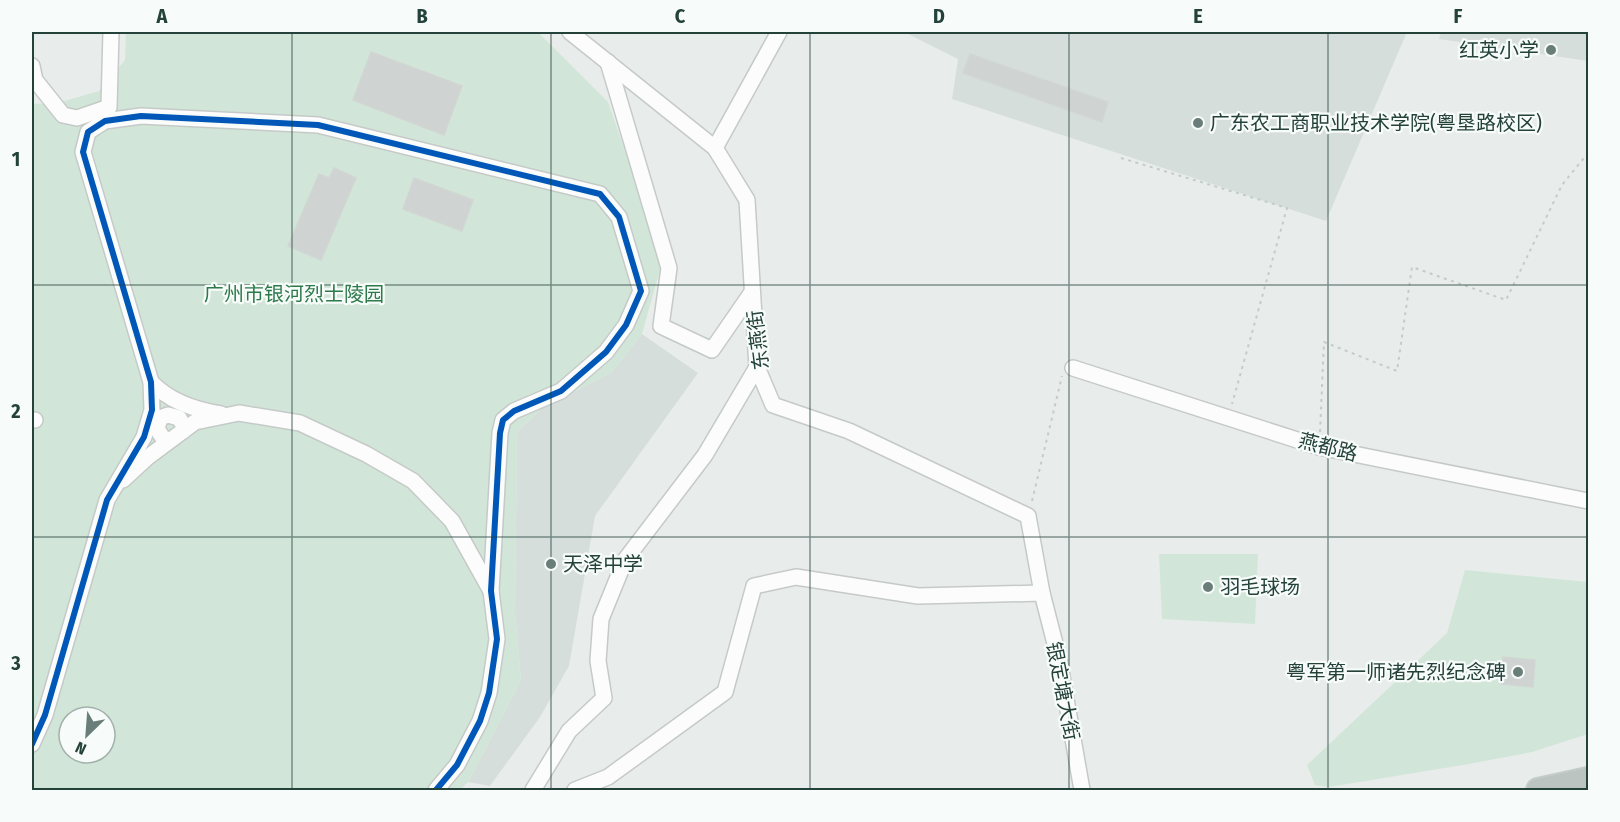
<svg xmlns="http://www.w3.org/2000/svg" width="1620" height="822" font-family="'Fira Sans Condensed','Noto Sans SC',sans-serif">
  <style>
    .built { fill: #d6dedb }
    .green { fill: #d1e6d8; fill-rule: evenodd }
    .building { fill: #cfd4d2; stroke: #d1d6d4; stroke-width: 1.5 }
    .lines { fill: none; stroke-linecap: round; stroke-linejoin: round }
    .minor-casing { stroke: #c5cac8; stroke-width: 18 }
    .highway-casing { stroke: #c3ccc9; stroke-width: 26 }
    .path { stroke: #c3ccca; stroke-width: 2; stroke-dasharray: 3 4.5; stroke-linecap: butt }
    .minor { stroke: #fcfcfc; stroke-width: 15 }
    .highway { stroke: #bcc4c2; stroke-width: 22 }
    .cycleway-casing { stroke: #f7fbf9; stroke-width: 10 }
    .cycleway { stroke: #0057b8; stroke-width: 6 }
    .grid { fill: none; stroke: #24423a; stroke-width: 1.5; stroke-opacity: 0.55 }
    .poi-dot { fill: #697e78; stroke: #f7fbf9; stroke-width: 2 }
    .labels { text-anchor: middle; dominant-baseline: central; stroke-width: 4.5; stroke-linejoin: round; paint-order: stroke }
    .poi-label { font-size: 20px; fill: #24423a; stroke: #f7fbf9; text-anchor: start }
    .park-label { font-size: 20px; fill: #2d7a4b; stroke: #f7fbf9 }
    .street-label { font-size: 20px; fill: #24423a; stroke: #f7fbf9 }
    .neatline { fill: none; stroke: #24423a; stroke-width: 2 }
    .grid-label { font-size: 20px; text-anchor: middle; font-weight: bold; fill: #24423a }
  </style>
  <rect width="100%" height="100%" fill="#e8edeb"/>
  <g class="built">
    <polygon points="904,32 1407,32 1326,221 952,99 958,59"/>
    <polygon points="1441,32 1588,32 1588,61 1439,39"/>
    <polygon points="642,334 698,373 595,516 569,666 540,717 490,786 468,782 521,680 515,613 517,432 543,407 611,373"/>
  </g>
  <g class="green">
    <path d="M126,32H538L608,102L643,203L661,266L642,334L611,373L543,407L517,432L515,613L521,680L468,782L460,790H32V104L57,103L99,91L125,60ZM69,717H105V753H69Z"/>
    <polygon points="1159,554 1258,554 1255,624 1162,619"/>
    <polygon points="1465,570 1588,582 1588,734 1532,752 1469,764 1329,787 1315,785 1307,765 1447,633"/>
  </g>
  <g class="building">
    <polygon points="371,52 462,86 444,135 353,100"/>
    <polygon points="970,54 1108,102 1102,122 963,73"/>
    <polygon points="334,168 356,178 321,260 288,246 319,174 329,178"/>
    <polygon points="414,178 473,200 462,231 403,209"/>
    <polygon points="1503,657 1535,660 1533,687 1501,684"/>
  </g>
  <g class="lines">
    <g class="minor-casing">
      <g id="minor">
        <polyline points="570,32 715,148 747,200 757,367 773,405 849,431 1028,516 1042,593 1059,659 1082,790"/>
        <polyline points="608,62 669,268 661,326 712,350 752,292"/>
        <polyline points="32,66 35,80 63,115 77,118 109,107 111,32"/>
        <polyline points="715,148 779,32"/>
        <polyline points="1073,368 1319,447 1588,501"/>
        <path d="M151,382C169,401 195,410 221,414"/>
        <polyline points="32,420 35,420"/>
        <polyline points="170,440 163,438 157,429 160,418 168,415 179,418 184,426 183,431"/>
        <polyline points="123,480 148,457 195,422 239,413 300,423 366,454 413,481 452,521 491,591"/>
        <polyline points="32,744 45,715 107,500 144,437 152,410 151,382 83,152 88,132 105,121 141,116 318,125 600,194 619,217 641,291 626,325 606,352 561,391 514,411 503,420 500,433 491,591 497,639 489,693 480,721 457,765 436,790"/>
        <polyline points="533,790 569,731 604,698 598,661 601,619 625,560 705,455 757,367"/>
        <polyline points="575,790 608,777 725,692 754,586 796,577 918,596 1042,593"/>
      </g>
    </g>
    <g class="highway-casing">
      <polyline id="highway" points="1538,790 1588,779"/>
    </g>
    <g class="path">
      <polyline points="1121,158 1287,208 1232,404"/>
      <polyline points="1320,432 1324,342 1397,371 1412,267 1506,300 1562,185 1588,153"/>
      <polyline points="1032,501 1062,376"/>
    </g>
    <use href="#minor" class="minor"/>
    <use href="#highway" class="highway"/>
    <g class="cycleway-casing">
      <polyline id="cycleway" points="32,744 45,715 107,500 144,437 152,410 151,382 83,152 88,132 105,121 141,116 318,125 600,194 619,217 641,291 626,325 606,352 561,391 514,411 503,420 500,433 491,591 497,639 489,693 480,721 457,765 436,790"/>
    </g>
    <use href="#cycleway" class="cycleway"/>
  </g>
  <path class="grid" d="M292,32V790M551,32V790M810,32V790M1069,32V790M1328,32V790M32,285H1588M32,537H1588"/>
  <g class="poi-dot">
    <circle cx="1551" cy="50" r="6"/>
    <circle cx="1198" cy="123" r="6"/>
    <circle cx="551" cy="564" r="6"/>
    <circle cx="1208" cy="587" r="6"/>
    <circle cx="1518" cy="672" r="6"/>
  </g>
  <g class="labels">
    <g class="poi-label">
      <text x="1539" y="50" text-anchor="end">红英小学</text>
      <text x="1210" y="123">广东农工商职业技术学院(粤垦路校区)</text>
      <text x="563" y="564">天泽中学</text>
      <text x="1220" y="587">羽毛球场</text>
      <text x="1506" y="672" text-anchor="end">粤军第一师诸先烈纪念碑</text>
    </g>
    <g class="park-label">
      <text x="294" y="294">广州市银河烈士陵园</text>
    </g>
    <g class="street-label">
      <text transform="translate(758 340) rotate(-97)">东燕街</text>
      <text transform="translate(1328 447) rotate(14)">燕都路</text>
      <text transform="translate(1063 691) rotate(79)">银定塘大街</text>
    </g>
  </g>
  <rect width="1620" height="822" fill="none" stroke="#f7fbf9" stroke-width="66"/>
  <g transform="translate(87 735) rotate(205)"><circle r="28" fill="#f7fbf9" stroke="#a3b1ad" stroke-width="1.5"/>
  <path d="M0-4.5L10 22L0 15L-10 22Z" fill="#697e78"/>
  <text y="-9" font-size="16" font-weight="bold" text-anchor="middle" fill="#24423a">N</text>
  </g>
  <rect x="33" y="33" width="1554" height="756" class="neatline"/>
  <g class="grid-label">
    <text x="162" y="23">A</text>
    <text x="422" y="23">B</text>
    <text x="680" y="23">C</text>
    <text x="939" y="23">D</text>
    <text x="1198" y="23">E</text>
    <text x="1458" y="23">F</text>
    <text x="16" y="166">1</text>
    <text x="16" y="418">2</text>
    <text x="16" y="670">3</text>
  </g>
</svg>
